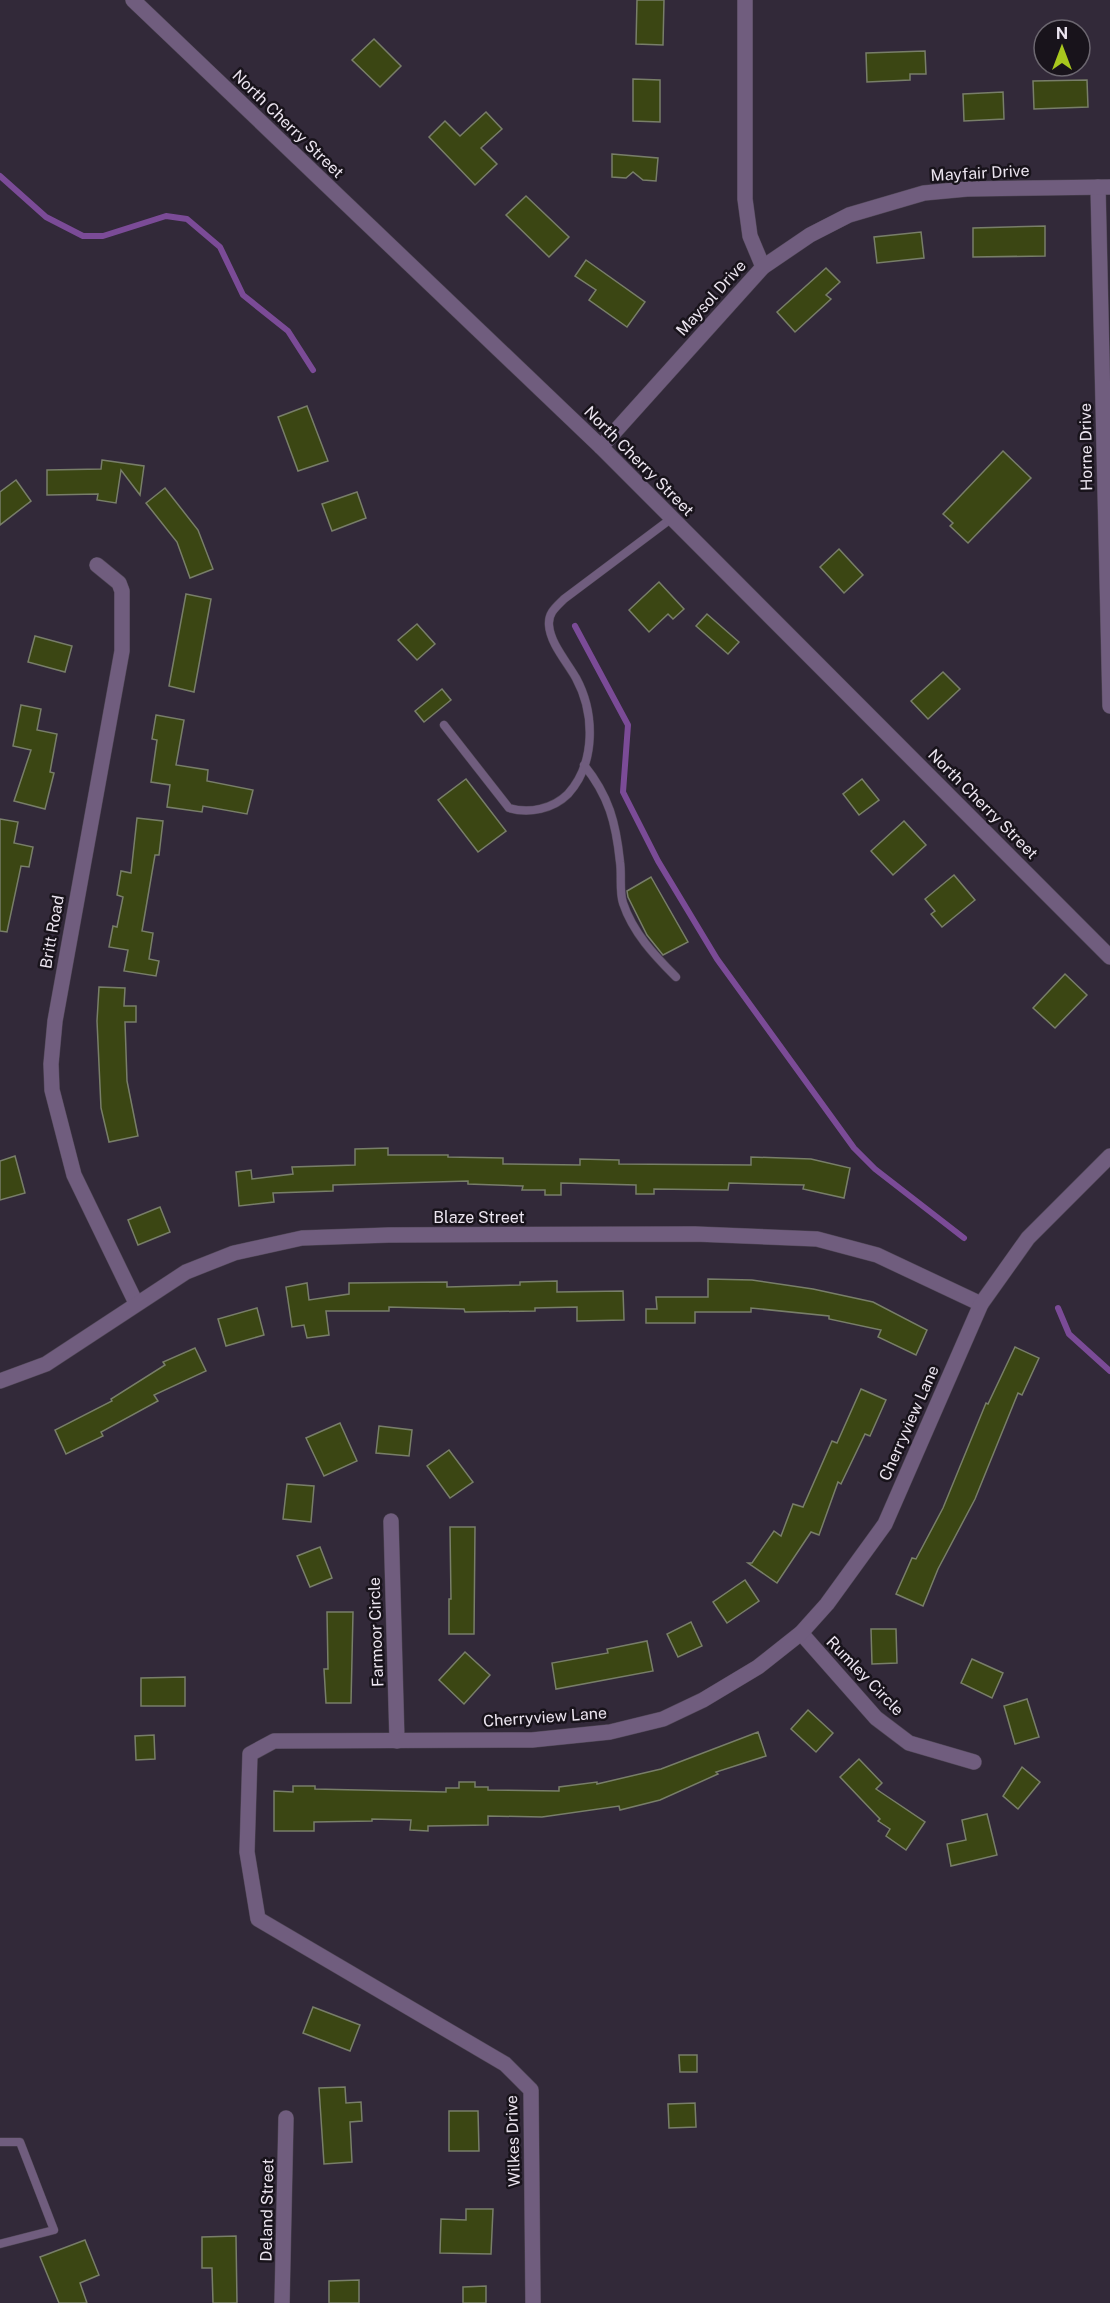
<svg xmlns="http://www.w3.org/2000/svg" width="1110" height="2303" font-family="'Public Sans',sans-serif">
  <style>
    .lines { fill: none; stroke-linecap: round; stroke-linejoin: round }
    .stream { stroke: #7b4b97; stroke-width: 6 }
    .building { fill: #3b4613; stroke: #787e69; stroke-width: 1.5 }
    .service-casing { stroke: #504756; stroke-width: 9 }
    .minor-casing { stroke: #504756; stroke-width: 16 }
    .tertiary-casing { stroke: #504756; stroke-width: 16 }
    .service { stroke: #705d7e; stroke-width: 8 }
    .minor { stroke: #705d7e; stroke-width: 15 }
    .tertiary { stroke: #705d7e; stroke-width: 15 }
    .labels { text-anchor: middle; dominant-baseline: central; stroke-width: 5; stroke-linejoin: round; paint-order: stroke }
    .street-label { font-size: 16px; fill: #ebe4ef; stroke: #18131b }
  </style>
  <rect width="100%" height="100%" fill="#322939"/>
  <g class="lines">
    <g class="stream">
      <polyline points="0,176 46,217 83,236 103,236 166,216 187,219 220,247 243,295 288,331 313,370"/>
      <polyline points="575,626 628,725 623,792 658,861 717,959 854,1148 875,1169 964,1238"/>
      <polyline points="1058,1308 1069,1334 1110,1371"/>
    </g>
  </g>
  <g class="building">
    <polygon points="637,0 664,0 663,45 636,44"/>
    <polygon points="374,39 401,66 380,87 352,60"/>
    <polygon points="925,51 926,74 910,74 910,80 867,82 866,53"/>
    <polygon points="633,79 660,80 660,122 633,121"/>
    <polygon points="1087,80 1088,107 1034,109 1033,81"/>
    <polygon points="1003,92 1004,119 964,121 963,94"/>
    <polygon points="486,112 502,129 481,148 497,164 475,185 429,137 445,121 460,136"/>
    <polygon points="612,154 658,158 656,181 643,180 633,172 626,178 612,177"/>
    <polygon points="526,196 569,237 549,257 506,215"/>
    <polygon points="1045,226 1045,256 973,257 973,228"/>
    <polygon points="921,232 924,258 877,263 874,237"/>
    <polygon points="586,260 645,302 627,327 589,300 596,290 575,276"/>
    <polygon points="826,268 840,282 826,295 831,299 795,332 777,312"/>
    <polygon points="307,406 328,461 298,471 278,417"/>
    <polygon points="1003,451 1031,478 968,543 950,526 953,523 943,514"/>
    <polygon points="102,460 144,466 140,495 121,470 116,503 97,500 98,494 47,495 47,470 101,469"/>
    <polygon points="16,480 31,501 0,525 0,492"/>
    <polygon points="165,488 198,530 213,569 190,578 177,542 146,503"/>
    <polygon points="357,492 366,518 332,531 322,504"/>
    <polygon points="839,549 863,575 844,593 820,567"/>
    <polygon points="659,582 684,609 673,619 668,614 649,632 629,610"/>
    <polygon points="186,594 211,599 194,692 169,686"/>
    <polygon points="707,614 739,642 728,654 696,626"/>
    <polygon points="417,624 435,644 417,660 398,640"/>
    <polygon points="35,636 72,646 65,672 28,662"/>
    <polygon points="943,672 960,689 928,719 911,701"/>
    <polygon points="442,689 451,700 424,722 415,711"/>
    <polygon points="21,705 41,709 37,730 57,734 50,772 54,773 45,809 14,801 31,750 13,746"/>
    <polygon points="156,715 184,720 176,765 208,770 207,781 253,790 247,814 203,806 202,812 167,807 170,785 151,782 157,740 152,739"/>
    <polygon points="466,779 506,831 478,852 438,800"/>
    <polygon points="862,779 879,800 859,815 843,794"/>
    <polygon points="137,818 163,821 159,855 155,855 142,931 153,933 149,959 159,961 156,976 124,971 128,950 109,947 113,926 117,927 123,897 117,895 121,871 131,873"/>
    <polygon points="0,819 18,822 14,843 33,847 29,867 21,866 7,932 0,931"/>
    <polygon points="904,821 926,845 893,875 871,851"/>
    <polygon points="954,875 975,900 942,927 931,914 935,911 925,899"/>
    <polygon points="651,877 688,942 663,955 647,935 628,897 627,891"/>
    <polygon points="1065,974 1087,995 1055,1028 1033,1008"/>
    <polygon points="99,987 125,988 124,1006 136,1006 136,1022 125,1022 127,1081 138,1136 109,1142 101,1108 97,1021"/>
    <polygon points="388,1148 388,1155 448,1155 448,1157 503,1158 503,1164 580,1165 580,1159 619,1160 619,1164 751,1165 751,1157 811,1159 850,1168 844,1198 803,1189 804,1185 729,1183 728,1190 654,1189 654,1194 636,1194 636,1185 561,1183 561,1195 545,1195 545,1190 522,1190 523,1186 468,1184 468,1181 333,1185 333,1191 273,1193 274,1202 239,1206 236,1172 251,1170 252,1179 293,1174 292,1167 355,1165 355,1149"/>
    <polygon points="15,1156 25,1193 0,1200 0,1161"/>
    <polygon points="160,1207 170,1232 138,1245 128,1220"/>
    <polygon points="708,1279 752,1280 813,1289 873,1302 927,1330 916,1355 878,1337 881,1330 829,1319 829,1316 751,1308 751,1312 695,1312 695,1323 646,1323 646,1309 657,1309 656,1297 708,1297"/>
    <polygon points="557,1281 557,1292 623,1291 624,1320 577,1321 577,1307 535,1308 535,1311 465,1312 464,1309 389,1307 389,1311 326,1311 329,1335 307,1338 304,1325 292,1327 286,1287 307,1283 309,1300 349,1294 349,1283 447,1282 447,1287 520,1285 520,1282"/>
    <polygon points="257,1308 264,1335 226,1346 218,1319"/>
    <polygon points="1015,1347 1039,1358 1022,1395 1018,1393 975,1499 938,1569 923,1606 896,1594 912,1558 916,1559 943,1508 986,1403 988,1404"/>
    <polygon points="195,1348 206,1371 154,1395 158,1401 101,1432 103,1436 66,1454 55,1430 112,1401 111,1399 165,1365 163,1362"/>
    <polygon points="861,1389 886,1400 870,1436 865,1434 841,1484 838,1482 819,1535 811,1532 777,1583 748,1563 752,1563 774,1531 781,1536 793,1504 803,1507 832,1441 837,1443"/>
    <polygon points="340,1423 357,1461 324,1476 306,1438"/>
    <polygon points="379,1426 412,1430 409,1456 376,1453"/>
    <polygon points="449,1450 473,1482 450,1498 427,1466"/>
    <polygon points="287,1484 314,1486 311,1522 283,1519"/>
    <polygon points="450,1527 475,1527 474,1634 449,1634 449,1599 451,1599"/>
    <polygon points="320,1547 332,1578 310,1587 297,1556"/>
    <polygon points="745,1580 759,1601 727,1623 713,1602"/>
    <polygon points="327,1612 353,1612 351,1703 326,1703 324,1669 328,1669"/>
    <polygon points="691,1622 702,1646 678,1657 667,1634"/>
    <polygon points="871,1629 896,1629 897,1663 872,1664"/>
    <polygon points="647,1641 653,1671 556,1689 552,1663 608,1653 607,1649"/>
    <polygon points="465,1652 490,1675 464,1704 439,1680"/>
    <polygon points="972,1659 1003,1673 992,1698 961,1683"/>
    <polygon points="185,1677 185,1706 141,1706 141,1678"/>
    <polygon points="1027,1699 1039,1737 1015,1744 1004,1706"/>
    <polygon points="808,1710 833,1733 816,1752 791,1729"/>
    <polygon points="758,1732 766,1756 716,1772 718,1774 660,1800 620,1810 619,1806 542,1817 488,1816 488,1825 428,1826 428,1831 410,1830 411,1820 372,1819 372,1821 314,1822 314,1831 274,1831 274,1791 293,1792 293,1786 315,1786 315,1789 446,1792 446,1788 459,1788 459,1782 475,1782 475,1787 488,1787 488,1790 559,1791 559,1787 597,1782 597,1784 661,1769"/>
    <polygon points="154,1735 155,1759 136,1760 135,1736"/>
    <polygon points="859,1759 882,1783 876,1789 925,1822 906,1850 886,1836 890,1829 878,1821 880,1819 840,1777"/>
    <polygon points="1022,1767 1040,1782 1018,1809 1003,1796"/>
    <polygon points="987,1814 997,1855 951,1866 947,1844 966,1840 962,1820"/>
    <polygon points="313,2007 360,2025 350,2051 303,2033"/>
    <polygon points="679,2055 697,2055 697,2072 680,2072"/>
    <polygon points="345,2087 346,2103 361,2102 362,2121 350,2122 352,2162 324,2164 319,2088"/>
    <polygon points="695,2103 696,2127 669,2128 668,2104"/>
    <polygon points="449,2111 478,2111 479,2151 449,2151"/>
    <polygon points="466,2209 493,2209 491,2254 440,2253 441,2219 466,2220"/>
    <polygon points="236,2236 237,2303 213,2303 212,2268 202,2268 202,2237"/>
    <polygon points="85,2240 99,2275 80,2283 87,2303 59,2303 40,2257"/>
    <polygon points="359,2280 359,2303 329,2303 329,2281"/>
    <polygon points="486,2286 486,2303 463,2303 463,2287"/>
  </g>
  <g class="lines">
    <g class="service-casing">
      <g id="service">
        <path d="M444,725L509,808C529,814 553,809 568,794C596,763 595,713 576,678C567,662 550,643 549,625C548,613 556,607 564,599L672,518"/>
        <path d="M584,765C609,796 616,823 620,862C622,875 619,891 623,903C633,933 655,956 676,977"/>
        <polyline points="0,2142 20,2142 54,2230 0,2244"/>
      </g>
    </g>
    <g class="minor-casing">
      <g id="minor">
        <polyline points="745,0 745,199 750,236 763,267"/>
        <polyline points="1098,187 1110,706"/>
        <polyline points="601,447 763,267 810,235 849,215 924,193 967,189 1110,187"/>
        <polyline points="97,565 119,583 122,591 122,651 55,1021 51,1064 52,1090 74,1175 136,1303"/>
        <polyline points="0,1381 46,1364 186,1272 234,1253 302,1238 389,1235 695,1234 817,1239 877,1255 981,1304"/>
        <polyline points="391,1521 397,1741"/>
        <polyline points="801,1633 876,1718 909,1743 974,1762"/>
        <polyline points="282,2303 286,2118"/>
        <polyline points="533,2303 531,2090 505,2064 258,1919 247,1852 250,1754 274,1741 532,1740 610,1732 663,1719 703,1700 758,1667 801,1633 827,1604 885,1524 981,1304 1028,1238 1110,1156"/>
      </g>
    </g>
    <g class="tertiary-casing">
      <polyline id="tertiary" points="133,0 601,447 1110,957"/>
    </g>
    <use href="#service" class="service"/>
    <use href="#minor" class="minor"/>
    <use href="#tertiary" class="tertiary"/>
  </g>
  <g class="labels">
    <g class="street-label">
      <text transform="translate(288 124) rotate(44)">North Cherry Street</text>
      <text transform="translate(980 173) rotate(-3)">Mayfair Drive</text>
      <text transform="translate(711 298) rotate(-48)">Maysol Drive</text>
      <text transform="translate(1086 447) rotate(-91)">Horne Drive</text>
      <text transform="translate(639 461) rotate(45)">North Cherry Street</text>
      <text transform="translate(983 804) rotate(45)">North Cherry Street</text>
      <text transform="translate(52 932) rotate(-80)">Britt Road</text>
      <text x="479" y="1217">Blaze Street</text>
      <text transform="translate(909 1423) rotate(-66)">Cherryview Lane</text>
      <text transform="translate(376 1632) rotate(-92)">Farmoor Circle</text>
      <text transform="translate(865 1676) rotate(46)">Rumley Circle</text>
      <text transform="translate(545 1717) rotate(-4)">Cherryview Lane</text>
      <text transform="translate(513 2141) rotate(-92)">Wilkes Drive</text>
      <text transform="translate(267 2210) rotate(-89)">Deland Street</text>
    </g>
  </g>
  <g transform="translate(1062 48)"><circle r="28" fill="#18131b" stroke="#6c6770" stroke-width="1.5"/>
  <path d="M0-4.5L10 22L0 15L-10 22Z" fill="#a8c71e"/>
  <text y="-9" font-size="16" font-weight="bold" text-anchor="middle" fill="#ebe4ef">N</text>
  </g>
</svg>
